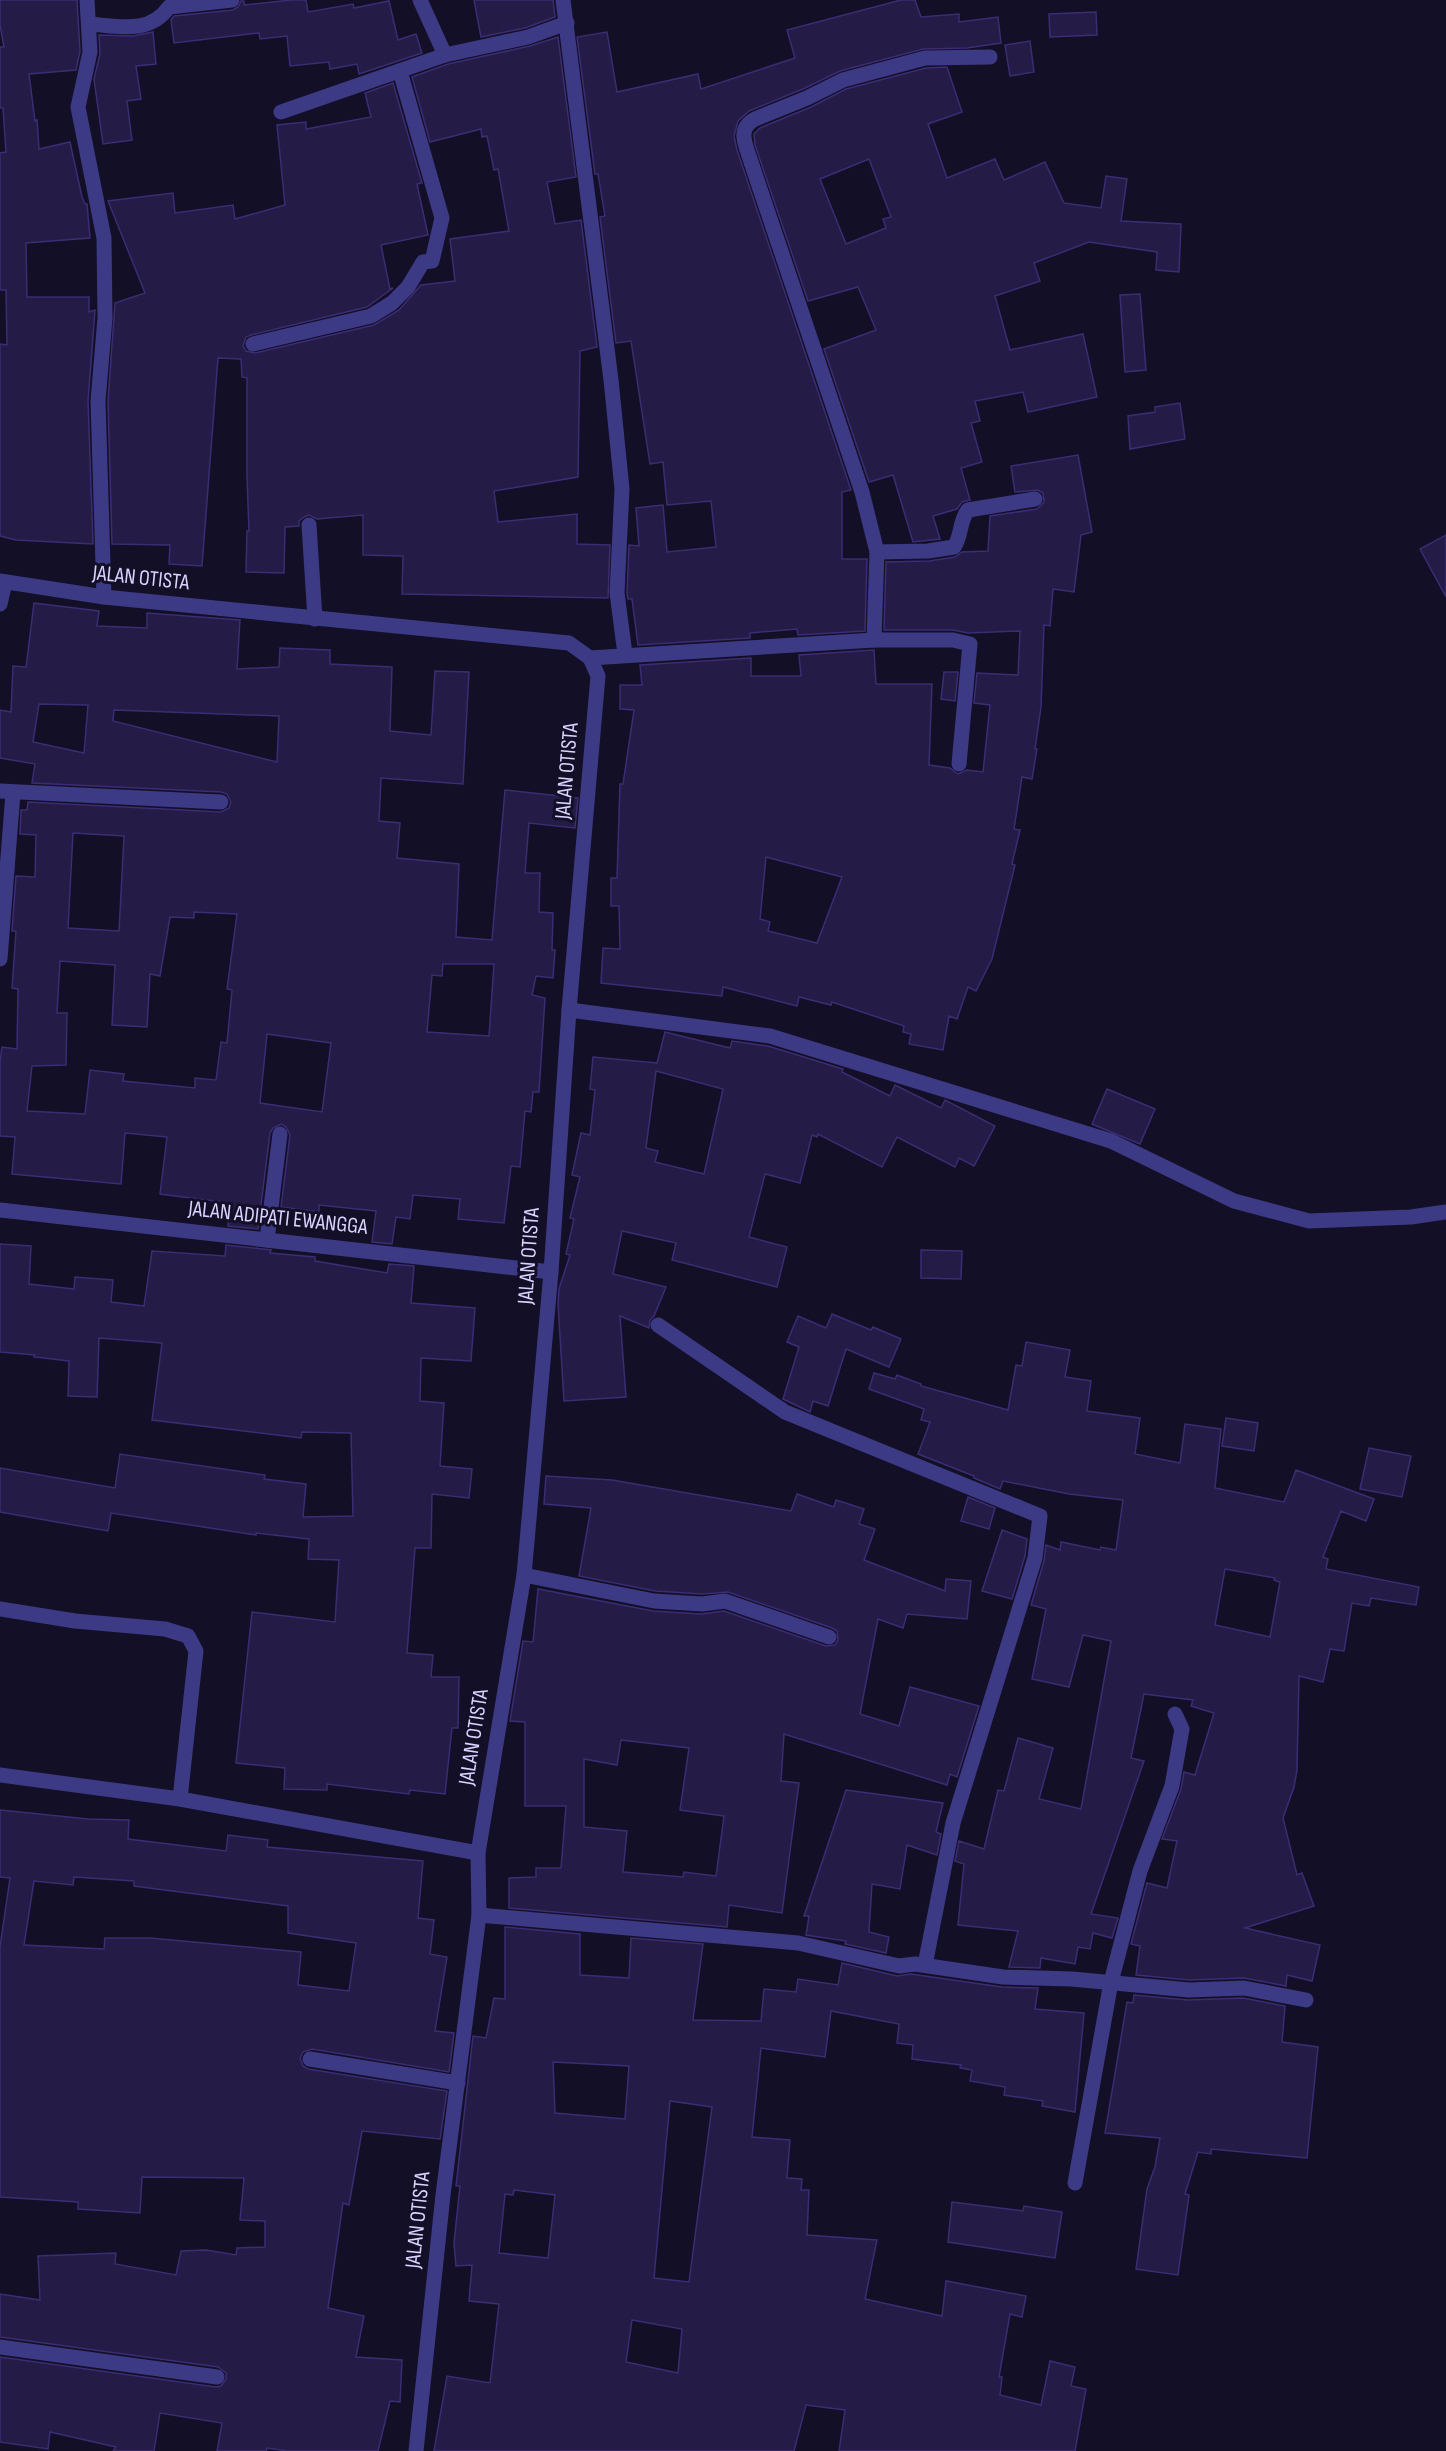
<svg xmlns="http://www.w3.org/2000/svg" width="1446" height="2451" font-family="'Sofia Sans Condensed',sans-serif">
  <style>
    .building { fill: #241b47; stroke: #3b2d73; stroke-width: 1.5; fill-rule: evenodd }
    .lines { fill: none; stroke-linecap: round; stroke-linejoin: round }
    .minor { stroke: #3d3a85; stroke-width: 15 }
    .labels { text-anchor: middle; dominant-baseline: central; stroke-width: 6; stroke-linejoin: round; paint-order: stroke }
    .street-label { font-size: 22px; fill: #d9d4ff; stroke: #130f26 }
  </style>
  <rect width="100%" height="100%" fill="#130f26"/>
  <g class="building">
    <polygon points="0,0 77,0 80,51 76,70 29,74 35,121 37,120 39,149 70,142 82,197 85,204 87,204 90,238 26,243 27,297 89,297 89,312 95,310 88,401 93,544 16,540 0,536 0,344 7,345 6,290 0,290 0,153 6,152 3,108 0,108 0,47 4,47 0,25"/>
    <polygon points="291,0 306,0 308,12 353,4 354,8 389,1 398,40 416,34 422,53 359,74 357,64 330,69 329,62 290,66 287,36 260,39 259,33 174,43 171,20 174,16 233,10 238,7 241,1 244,1 244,5"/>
    <polygon points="474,0 553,0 555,17 525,28 481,37"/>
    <polygon points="901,0 915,0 921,17 959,14 959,22 998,17 1001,43 967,48 923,49 840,71 803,89 749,111 738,121 734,136 737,150 851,490 842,492 842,559 867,559 865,631 798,635 797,629 750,633 750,638 638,645 632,599 628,599 627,593 629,545 639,546 636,508 663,505 667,552 716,547 711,501 667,505 663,462 650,464 631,341 616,343 600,217 605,216 598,174 595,174 577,37 607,32 617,92 698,74 701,89 795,58 787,30"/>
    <polygon points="1096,12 1097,35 1050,37 1049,14"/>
    <polygon points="153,32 156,64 136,66 141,99 127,101 132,140 103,144 94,79 100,54 99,35 133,36"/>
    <polygon points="558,37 576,177 547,182 555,224 581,220 597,347 580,351 578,477 494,491 498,522 577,514 577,544 610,545 608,598 402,594 403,556 363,555 363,515 317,519 309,515 304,517 299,521 299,526 285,527 284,573 246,572 247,531 249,531 247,476 247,378 242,377 241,359 218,358 202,566 169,564 170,545 112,544 108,401 115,303 145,293 108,201 173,193 175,213 233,205 235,219 285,205 277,125 306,122 306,129 371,117 365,93 393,83 422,183 417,184 428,235 381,245 390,289 393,288 367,307 251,335 246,337 243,346 246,351 255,353 374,325 399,310 421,285 455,281 450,239 509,231 498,169 494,170 487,136 482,137 481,129 430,142 412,77 448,64 530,46"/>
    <polygon points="1030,41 1034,72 1010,76 1005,45"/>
    <path d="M947,67L962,112L928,124L947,178L995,159L1004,180L1045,162L1064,203L1101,208L1106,176L1127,179L1121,221L1181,224L1179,272L1156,270L1157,252L1089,242L1034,263L1040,281L995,296L1010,350L1083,334L1097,397L1028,412L1023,392L975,401L980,421L971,423L982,462L961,468L970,500L962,502L957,509L933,516L940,539L913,542L893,475L869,482L824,349L876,330L858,287L808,301L755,145L754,134L760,128L811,107L846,89L926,68ZM869,159L891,217L883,219L886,228L846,244L820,179Z"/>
    <polygon points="1140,294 1146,370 1125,372 1120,295"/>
    <polygon points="1180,403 1185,439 1130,449 1128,416 1155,412 1155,407"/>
    <path d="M1078,455L1092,532L1081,535L1074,592L1053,589L1050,626L1044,625L1041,707L1035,749H1037L1032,779L1022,777L1014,829L1020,830L1012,864L1015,865L992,959L976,991L968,987L957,1019L949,1016L943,1050L909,1044L911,1034L903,1032L904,1026L832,1002L831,1005L799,997L797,1006L723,987L722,996L601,983L603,948L620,949L619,906H611V878H617L620,784H623L634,710L620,709V685H642L640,665L751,658V676H801L799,655L874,650L876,684H932L929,765L950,768L958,774L967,770L983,772L990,705L974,703L977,673L1018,675L1020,631L968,633L953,630H884L886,562L929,561L955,557L962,552L988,551L990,516L1037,509L1044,502L1043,493L1038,490L1015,492L1011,466ZM766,857L842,877L817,943L768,931L770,922L760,919Z"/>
    <polygon points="1446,535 1446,597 1420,549"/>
    <path d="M34,603L99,611L97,626L147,628V613L240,620L237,669L279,667L280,648L330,650V664L392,667L390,731L431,735L435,671L469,672L463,784L381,778L379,821L400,823L397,858L459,864L456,937L492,940L505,790L578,798L575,828L529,823L525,873H540L539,912L553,913L552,950H555L553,978L536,976L532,995L545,998L539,1092H533L531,1112L525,1111L520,1167L511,1166L504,1223L458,1219L460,1199L413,1195L410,1219L396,1217L392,1244L372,1242L376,1211L319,1205V1212L281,1207L290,1135L286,1127L281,1124L273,1128L270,1133L258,1229L228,1226L230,1203L160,1194L167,1137L125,1133L121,1184L12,1174L15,1137L0,1136V1062L2,1047L17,1049L18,989L12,988L16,931H12L16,876L35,877L36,835L20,834L21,810H27L28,802L221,812L229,808L231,802L227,794L221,792L32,783L35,764L0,758V710L11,712L13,666L26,667ZM39,704L88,705L84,753L33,742ZM114,710L279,716L277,762L113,721ZM73,833L124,836L119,931L68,928ZM194,912L237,914L227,989L232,990L227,1043L221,1042L216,1080L195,1078V1088L123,1081L124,1074L90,1070L85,1114L27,1111L32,1066L66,1065L67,1013H57L60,961L115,965L112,1025L147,1027L150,974L160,976L170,917L194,918ZM443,964H494L489,1036L427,1032L432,975L442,976ZM267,1034L331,1043L322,1112L260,1103Z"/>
    <polygon points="944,672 958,672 955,701 941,699"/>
    <path d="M665,1032L730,1048L732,1041L768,1046L843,1069L842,1072L890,1096L895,1085L941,1108L945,1100L995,1126L974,1166L959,1158L955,1167L897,1137L882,1167L818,1134L817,1137L812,1135L800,1183L765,1174L749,1237L787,1247L777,1287L672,1260L676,1243L622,1231L613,1274L666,1287L654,1316L650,1320L649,1328L620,1316L626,1397L564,1401L558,1304L559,1289L570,1255L566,1254L574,1219L570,1218L580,1177L572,1175L581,1133L590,1135L595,1090L590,1089L593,1057L657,1063ZM656,1071L723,1089L704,1174L655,1162L658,1151L646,1148Z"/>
    <polygon points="1107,1089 1155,1109 1140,1144 1092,1124"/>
    <polygon points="0,1244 31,1246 29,1284 74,1289 75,1277 113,1280 111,1302 144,1306 152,1251 225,1256 226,1245 271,1250 270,1253 315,1257 315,1261 387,1273 389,1264 414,1266 411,1303 475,1308 471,1361 421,1358 420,1401 444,1403 440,1466 472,1469 469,1498 432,1494 431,1548 415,1548 407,1653 433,1655 431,1677 459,1677 458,1728 452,1728 445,1794 410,1790 409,1794 327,1784 327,1790 284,1789 285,1768 236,1763 252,1612 335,1622 339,1560 308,1559 309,1539 256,1533 256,1535 111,1513 108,1531 0,1512 0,1468 115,1488 120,1454 265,1475 264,1479 306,1484 303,1517 353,1516 351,1433 302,1432 301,1438 152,1420 162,1343 99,1338 97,1397 68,1396 69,1361 34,1357 35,1355 0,1352"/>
    <polygon points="921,1250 962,1251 961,1279 921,1278"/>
    <polygon points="832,1314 871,1330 873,1327 901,1339 889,1367 846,1349 828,1406 813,1401 810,1412 783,1399 799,1347 787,1342 798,1316 826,1328"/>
    <path d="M1026,1342L1070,1350L1065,1377L1091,1381L1087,1411L1140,1418L1135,1454L1180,1463L1185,1424L1221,1429L1215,1488L1284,1502L1296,1470L1374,1499L1366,1521L1341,1511L1323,1557L1328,1559L1326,1569L1419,1587L1416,1605L1371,1598L1369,1606L1352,1603L1344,1651L1330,1649L1323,1682L1299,1676L1297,1770L1294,1787L1283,1818L1297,1875L1302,1873L1314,1906L1245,1928L1320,1945L1312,1981L1287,1975L1286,1986L1244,1978L1189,1980L1136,1975L1140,1946L1131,1944L1147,1883L1167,1888L1177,1841L1162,1839L1181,1789L1184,1772L1195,1775L1214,1713L1191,1706L1193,1700L1144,1694L1131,1758L1144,1761L1091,1914L1118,1918L1112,1938L1093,1933L1090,1949L1078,1947L1075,1964L1041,1958L1040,1968L1009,1967L1018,1931L958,1925L964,1864L955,1861L959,1841L984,1849L998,1790L1004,1791L1018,1738L1053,1748L1039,1799L1081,1809L1111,1641L1083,1635L1069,1687L1032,1679L1046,1609L1031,1605L1044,1561L1046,1545L1060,1550L1061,1542L1100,1550L1101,1547L1116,1550L1123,1500L1069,1494L1003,1481L1000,1489L974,1478V1476L918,1454L930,1422L921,1420L924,1409L869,1389L874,1373L895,1379L897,1375L921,1384V1386L1008,1410L1016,1365L1022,1366ZM1225,1569L1275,1578L1274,1580L1280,1582L1270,1637L1215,1625Z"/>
    <polygon points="1226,1418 1258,1423 1254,1451 1222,1446"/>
    <polygon points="1369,1448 1411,1456 1402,1497 1360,1489"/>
    <path d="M546,1476L612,1480L791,1511L797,1494L834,1507L836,1500L864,1509L859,1524L875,1529L864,1560L945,1591L946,1579L971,1581L967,1619L907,1614L903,1628L878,1619L860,1714L899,1726L910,1687L979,1706L957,1777L950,1774L947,1785L784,1734L781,1781L799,1783L782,1913L729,1905L727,1927L509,1908V1878L536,1877V1868H561L566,1806H525V1722L510,1721L523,1641L533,1642L538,1589L653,1611L701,1614L724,1611L826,1646L835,1645L838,1640L837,1631L832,1628L728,1592L702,1594L655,1591L579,1576L591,1508L544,1504ZM621,1740L689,1748L680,1810L724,1816L716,1876L684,1872L683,1877L623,1872L627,1831L584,1827V1759L617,1765Z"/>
    <polygon points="968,1497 995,1508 989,1529 961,1521"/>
    <polygon points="1002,1530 1027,1539 1025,1556 1012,1599 982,1591"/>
    <polygon points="846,1790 943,1803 936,1832 941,1834 937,1855 907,1845 900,1889 872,1884 869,1932 889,1937 886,1953 845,1944 846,1941 806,1935 809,1916 804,1916"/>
    <path d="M0,1810L88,1819L129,1820L128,1839L226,1851L228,1835L268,1840L267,1847L423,1861L418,1918L434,1920L430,1954L447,1957L435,2031L454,2033L449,2072L312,2049L303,2052L300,2058L303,2066L308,2069L447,2091L440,2139L362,2131L349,2205L343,2203L328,2308L364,2316L356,2357L402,2360L400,2402L390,2401L378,2451H289L267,2448L266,2451H217L222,2423L160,2413L154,2451H113L116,2447L50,2432L48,2449L0,2442V2357L216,2387L221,2386L226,2379V2373L218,2367L0,2337V2294L40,2300L38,2256L116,2253L115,2264L176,2275L181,2251L206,2250L236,2255L237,2248L265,2247V2221L240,2220L244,2178L142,2177L140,2213L78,2209V2202L0,2197V1947L10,1878L0,1877ZM74,1877L134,1881V1886L288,1906V1933L356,1943L349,1991L298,1985L301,1952L150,1938H105L104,1949L24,1945L34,1881L73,1885Z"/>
    <path d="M505,1927L580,1934V1975L629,1978L631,1938L703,1944L693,2020L761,2021L764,1989L796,1992L798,1979L838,1985L842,1963L897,1976L911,1974L1002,1987L1038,1988L1035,2009L1084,2013L1075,2112L1042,2106L1043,2101L1004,2095L1005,2087L970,2081L972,2070L960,2068L961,2065L912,2059L913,2045L897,2043L899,2024L831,2011L825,2057L761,2048L752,2137L790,2140L787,2178L802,2179L801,2190H809L807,2235L877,2240L865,2299L942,2316L946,2281L1026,2296L1022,2317L1010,2314L999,2377H1002L1000,2395L1041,2405L1050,2361L1075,2367L1071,2386L1086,2389L1075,2451H839L845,2410L806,2405L794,2451H434L447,2376L490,2383L499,2304L469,2301L472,2265L456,2266L454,2243L460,2186H456L473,2036L486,2038L494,1998L505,1999ZM553,2062L629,2066L625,2119L555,2113ZM670,2101L712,2107L689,2282L654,2278ZM514,2190L555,2195L548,2258L499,2253L505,2194L513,2195ZM632,2320L682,2329L678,2373L626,2362Z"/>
    <polygon points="1134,1995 1188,2000 1243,1998 1285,2006 1282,2042 1318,2047 1307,2158 1211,2149 1211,2154 1198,2152 1185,2194 1189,2195 1178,2275 1136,2269 1147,2189 1155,2167 1160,2138 1105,2133 1127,2002 1133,2003"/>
    <polygon points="952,2202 1023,2211 1024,2206 1062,2212 1055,2258 948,2242"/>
  </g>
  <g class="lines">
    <g class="minor">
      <polyline points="87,0 90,52 78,107 104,238 105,318 98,401 104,597"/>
      <polyline points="420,0 445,55"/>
      <polyline points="563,0 611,380 622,489 617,593 625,654"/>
      <path d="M89,24C119,26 149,35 169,7L232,0"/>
      <polyline points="281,112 445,55 528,37 567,23"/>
      <polyline points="253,344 371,316 392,303 408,287 423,262 432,261 442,218 400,71"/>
      <polyline points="309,525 315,619"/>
      <path d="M877,552L928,551L954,547C962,536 959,521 968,510L1035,499"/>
      <polyline points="0,581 104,597 569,643 590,658 598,676 569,1010 551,1272 524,1575 478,1853 479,1915 443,2195 416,2451"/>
      <polyline points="0,604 5,582"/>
      <path d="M874,640L877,552L862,492L750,159C745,143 737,129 755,119L807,98L843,80L925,58L990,57"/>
      <polyline points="590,658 874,640 953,640 970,644 959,764"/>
      <polyline points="0,791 221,802"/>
      <polyline points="0,959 13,793"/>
      <polyline points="569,1010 770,1036 1111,1141 1234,1201 1309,1221 1411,1217 1446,1212"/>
      <polyline points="0,1210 551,1272"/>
      <polyline points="267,1240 280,1134"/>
      <polyline points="658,1325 785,1412 1040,1516 1035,1558 953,1823 925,1965"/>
      <polyline points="524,1575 654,1601 702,1604 725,1601 829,1637"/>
      <polyline points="0,1609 75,1621 165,1629 188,1636 196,1651 180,1799"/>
      <polyline points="0,1775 180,1799 478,1853"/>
      <polyline points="479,1915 798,1943 899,1966 915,1964 1003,1977 1072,1979 1189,1990 1244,1988 1306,2000"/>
      <polyline points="310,2059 458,2083"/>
      <polyline points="1075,2183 1111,1982 1140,1871 1172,1786 1182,1729 1175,1714"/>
      <polyline points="0,2347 217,2377"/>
    </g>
  </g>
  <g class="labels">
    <g class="street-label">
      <text transform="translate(141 578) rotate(6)">JALAN OTISTA</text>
      <text transform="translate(567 771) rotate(-85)">JALAN OTISTA</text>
      <text transform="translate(278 1218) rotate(6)">JALAN ADIPATI EWANGGA</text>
      <text transform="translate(529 1256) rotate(-86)">JALAN OTISTA</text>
      <text transform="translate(474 1737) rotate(-81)">JALAN OTISTA</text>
      <text transform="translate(418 2220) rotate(-84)">JALAN OTISTA</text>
    </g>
  </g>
</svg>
